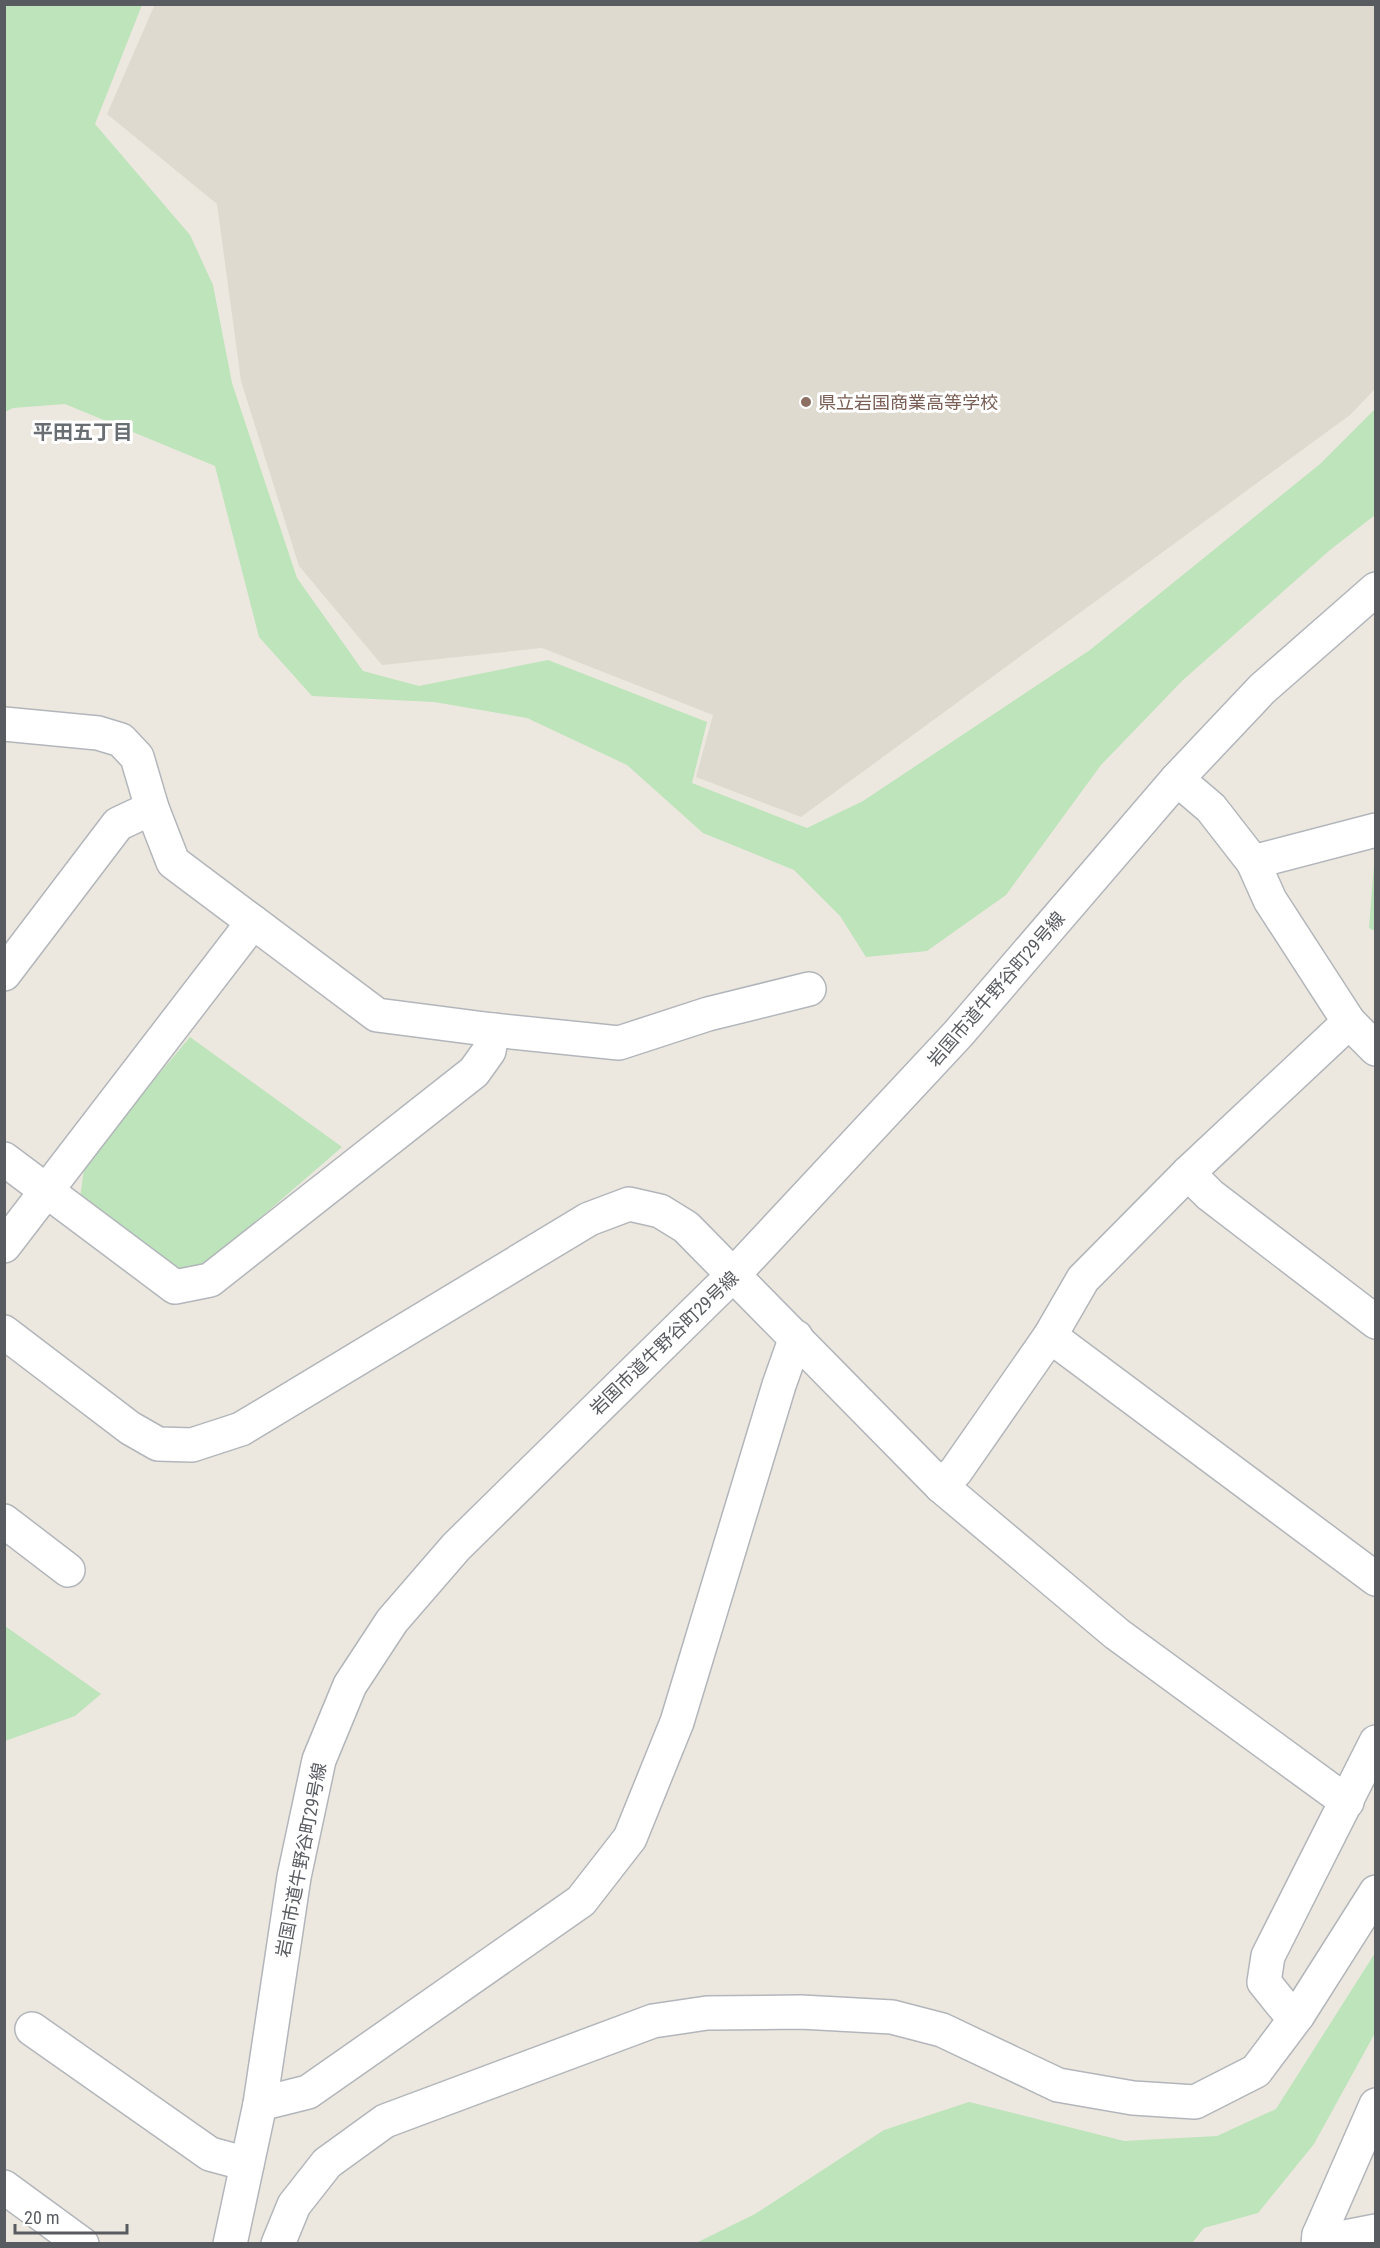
<svg xmlns="http://www.w3.org/2000/svg" width="1380" height="2248" font-family="'Roboto Condensed','Noto Sans JP',sans-serif">
  <style>
    .education { fill: #dedad0 }
    .green { fill: #bde4ba }
    .lines { fill: none; stroke-linecap: round; stroke-linejoin: round }
    .minor-casing { stroke: #b2b6bb; stroke-width: 36 }
    .tertiary-casing { stroke: #b2b6bb; stroke-width: 36 }
    .minor { stroke: #fff; stroke-width: 33 }
    .tertiary { stroke: #fff; stroke-width: 33 }
    .education-dot { fill: #8d6e63; stroke: #fff; stroke-width: 2 }
    .labels { text-anchor: middle; dominant-baseline: central; stroke-width: 6; stroke-linejoin: round; paint-order: stroke }
    .education-label { font-size: 18px; fill: #785e54; stroke: #fff; text-anchor: start }
    .street-label { font-size: 18px; fill: #585c61; stroke: #fff }
    .neighbourhood-label { font-size: 20px; font-weight: bold; fill: #696e73; stroke: #fff }
  </style>
  <rect width="100%" height="100%" fill="#ece8df"/>
  <polygon class="education" points="155,4 1375,5 1375,389 1350,415 801,817 696,777 713,715 542,648 382,665 299,566 241,381 217,204 107,114"/>
  <g class="green">
    <polygon points="5,4 142,5 95,124 190,235 213,285 232,383 297,578 363,671 419,686 548,660 707,722 692,783 807,828 863,801 1090,650 1320,464 1375,409 1375,515 1330,550 1183,680 1101,765 1006,895 927,951 866,957 840,916 794,870 703,833 627,765 527,718 434,702 312,696 259,637 215,466 65,404 13,408 5,412"/>
    <polygon points="1374,864 1375,864 1375,931 1369,928"/>
    <polygon points="190,1037 342,1147 199,1271 177,1271 80,1198 85,1162"/>
    <polygon points="4,1626 5,1626 101,1694 75,1716 5,1741"/>
    <polygon points="1375,1953 1375,2033 1314,2144 1258,2213 1204,2228 1192,2243 696,2243 755,2214 884,2130 969,2102 1124,2141 1217,2136 1276,2109"/>
  </g>
  <g class="lines">
    <g class="minor-casing">
      <g id="minor">
        <polyline points="4,724 98,733 121,740 137,757 152,808 118,824 4,974"/>
        <polyline points="1177,779 1211,808 1253,862 1270,900 1349,1022 1376,1049"/>
        <polyline points="152,808 173,862 253,922"/>
        <polyline points="1253,862 1376,830"/>
        <polyline points="4,1159 175,1287 210,1280 474,1072 489,1051 493,1030"/>
        <polyline points="1188,1173 1210,1195 1376,1322"/>
        <polyline points="4,1246 253,922 377,1015 493,1030 619,1043 708,1014 809,989"/>
        <polyline points="4,1332 130,1428 158,1444 192,1445 241,1429 589,1219 629,1204 660,1211 686,1227 941,1486 1117,1634 1347,1802"/>
        <polyline points="1050,1336 1376,1579"/>
        <polyline points="941,1486 956,1471 1050,1336 1083,1279 1188,1173 1349,1022"/>
        <polyline points="4,1521 68,1570"/>
        <polyline points="1298,2015 1285,2008 1264,1982 1268,1956 1376,1742"/>
        <polyline points="32,2029 210,2154 247,2164"/>
        <polyline points="260,2104 308,2092 581,1901 630,1838 677,1722 779,1385 796,1337"/>
        <polyline points="4,2187 82,2244"/>
        <polyline points="1319,2235 1340,2238 1376,2231"/>
        <polyline points="278,2244 294,2205 327,2163 385,2121 653,2021 707,2013 801,2012 892,2017 942,2030 1058,2085 1133,2098 1195,2102 1256,2071 1298,2015 1376,1892"/>
        <polyline points="1318,2244 1319,2235 1376,2105"/>
      </g>
    </g>
    <g class="tertiary-casing">
      <polyline id="tertiary" points="230,2244 260,2104 294,1877 319,1760 350,1685 392,1621 456,1547 734,1274 958,1034 1177,779 1262,689 1376,589"/>
    </g>
    <use href="#minor" class="minor"/>
    <use href="#tertiary" class="tertiary"/>
  </g>
  <circle class="education-dot" cx="806" cy="402" r="6"/>
  <g class="labels">
    <g class="education-label">
      <text x="818" y="402">県立岩国商業高等学校</text>
    </g>
    <g class="street-label">
      <text transform="translate(996 989) rotate(-49)">岩国市道牛野谷町29号線</text>
      <text transform="translate(664 1343) rotate(-44)">岩国市道牛野谷町29号線</text>
      <text transform="translate(301 1860) rotate(-79)">岩国市道牛野谷町29号線</text>
    </g>
    <g class="neighbourhood-label">
      <text x="83" y="432">平田五丁目</text>
    </g>
  </g>
  <rect width="1380" height="2248" fill="none" stroke="#585c61" stroke-width="12"/>
  <path d="M15 2224v9h112v-9" fill="none" stroke="#585c61" stroke-width="3"/>
  <text x="24" y="2224" font-size="18" fill="#585c61" stroke="#ffffff" stroke-width="4.5" paint-order="stroke">20 m</text>
</svg>
